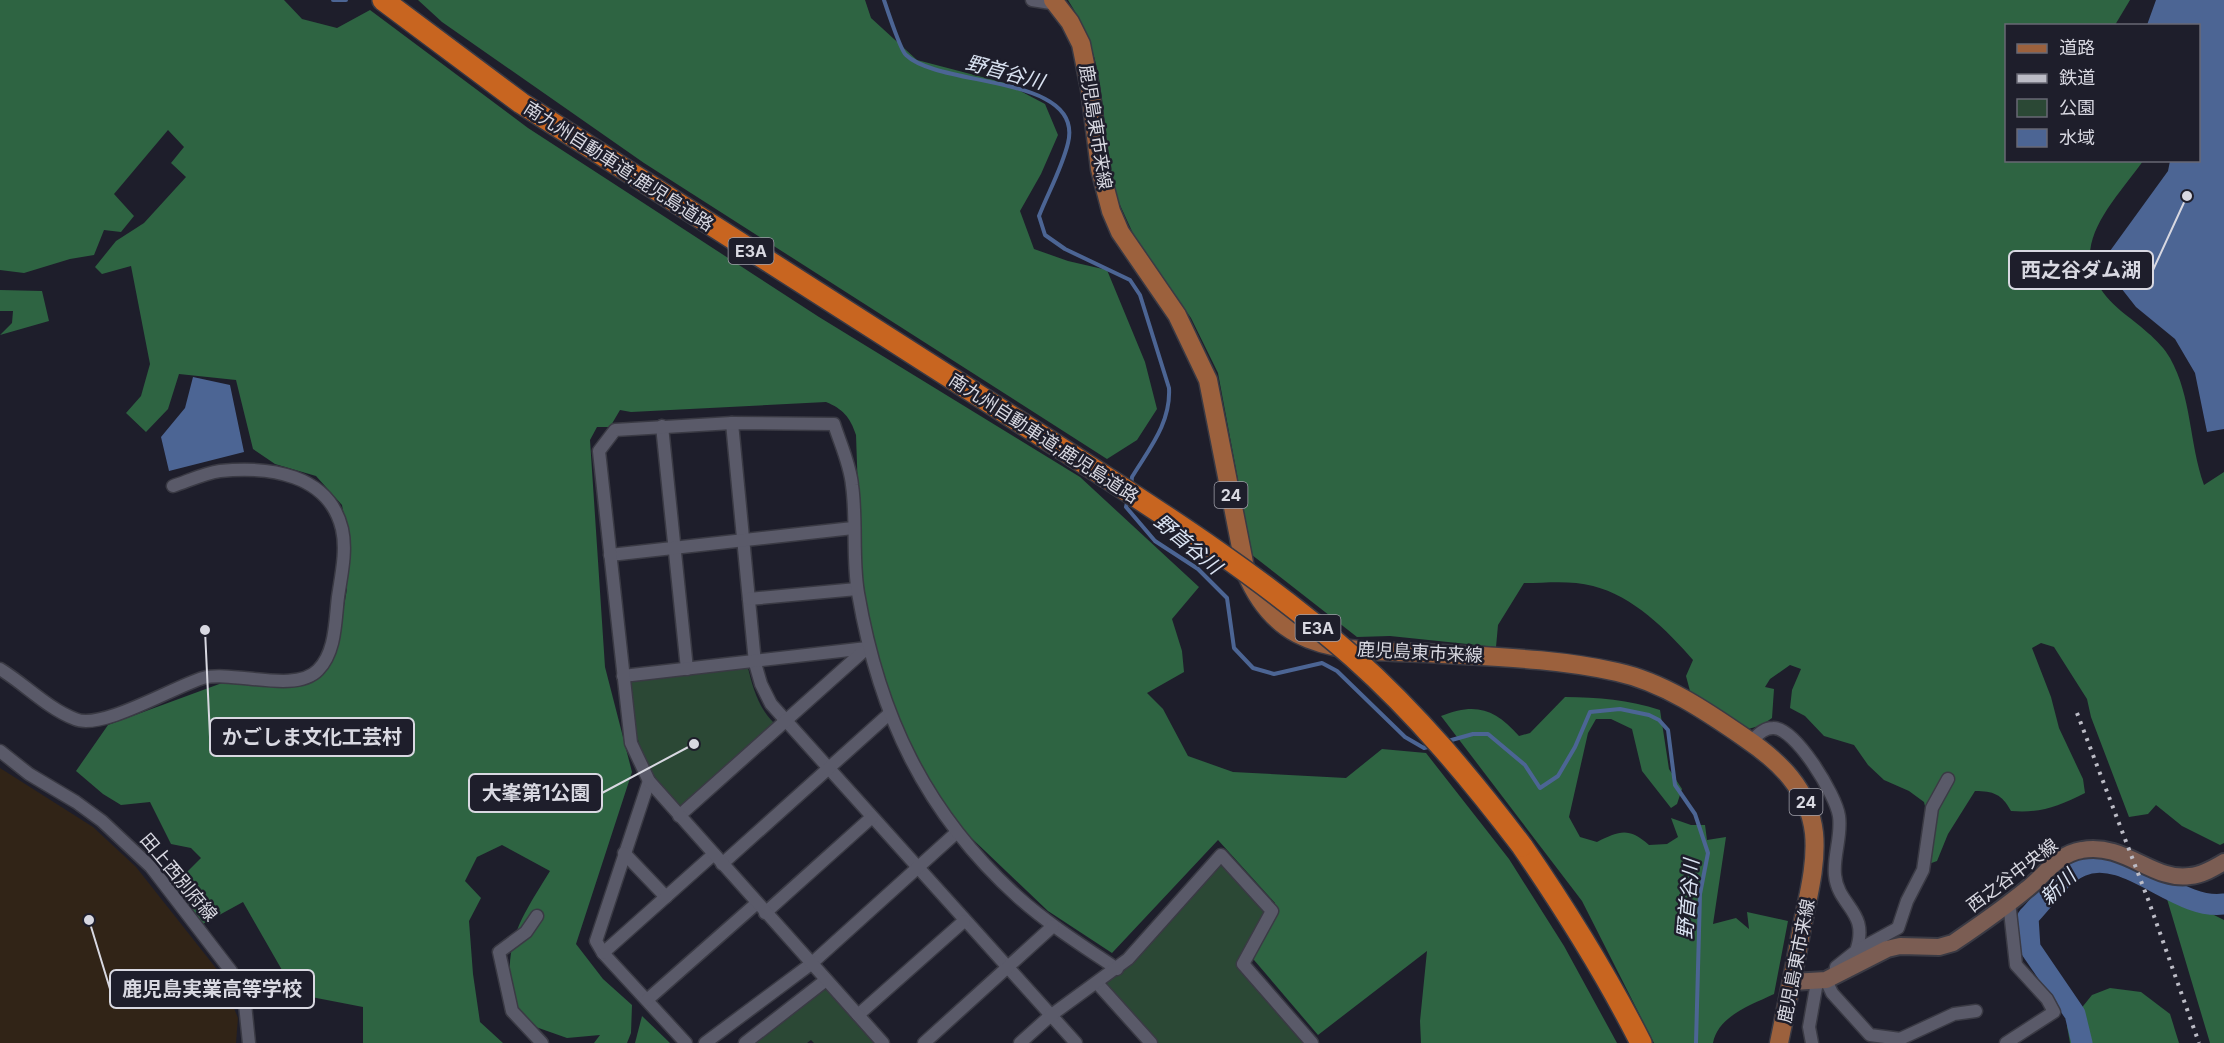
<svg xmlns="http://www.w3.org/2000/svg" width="2224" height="1043" font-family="Inter,'Noto Sans JP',sans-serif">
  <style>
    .education { fill: #312417 }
    .green { fill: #2b4835 }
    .forest { fill: #2e6442 }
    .water { fill: #4c6594 }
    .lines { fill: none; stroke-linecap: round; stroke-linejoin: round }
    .stream { stroke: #4c6594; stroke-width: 4 }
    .river { stroke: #4c6594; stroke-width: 21 }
    .street-casing { stroke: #3a3a44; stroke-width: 15 }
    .secondary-casing { stroke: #3a3a44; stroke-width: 20 }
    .primary-casing { stroke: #3a3a44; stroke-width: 21 }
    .highway-casing { stroke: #3a3a44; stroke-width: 24 }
    .street { stroke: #5a5a69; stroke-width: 12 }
    .secondary { stroke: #7b5d53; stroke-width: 16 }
    .primary { stroke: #9c613d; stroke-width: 18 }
    .highway { stroke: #c86520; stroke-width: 21 }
    .rail { stroke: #bcbcc6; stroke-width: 4; stroke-dasharray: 3 6; stroke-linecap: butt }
    .highway-bridge-casing { stroke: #3a3a44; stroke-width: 24; stroke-linecap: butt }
    .highway-bridge { stroke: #c86520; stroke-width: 21 }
    .labels { text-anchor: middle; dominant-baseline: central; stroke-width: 5; stroke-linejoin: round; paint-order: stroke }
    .shield { fill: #1e1e2b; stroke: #a0a0aa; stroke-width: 1.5 }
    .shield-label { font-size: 16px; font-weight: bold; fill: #d8d8e1 }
    .street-label { font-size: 18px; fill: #d8d8e1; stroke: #1e1e2b }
    .water-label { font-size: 20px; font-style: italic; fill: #dae3f2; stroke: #1e1e2b }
    .leader { fill: none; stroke: #d8d8e1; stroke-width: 2 }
    .callout-dot { fill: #d8d8e1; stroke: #1e1e2b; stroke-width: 2 }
    .callout { fill: #1e1e2b; stroke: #d8d8e1; stroke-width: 2 }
    .callout-label { font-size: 20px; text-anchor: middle; font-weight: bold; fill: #d8d8e1 }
  </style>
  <rect width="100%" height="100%" fill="#1e1e2b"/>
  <polygon class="education" points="0,768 93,827 136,867 219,972 238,1018 236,1043 0,1043"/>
  <g class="green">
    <path d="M748,668C753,688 758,707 774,723L683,806H677C637,760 637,742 629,684L634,679Z"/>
    <polygon points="1218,866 1224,866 1263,907 1263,915 1236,966 1306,1043 1158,1043 1106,986 1108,981"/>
    <polygon points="824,989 829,990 877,1043 814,1043 811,1040 807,1043 755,1043"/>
  </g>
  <g class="forest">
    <path d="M0,0H284L302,19L337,28L370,10L528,128L819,317L1080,477L1199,587L1172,619L1182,651L1184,672L1147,693L1163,709L1188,756L1233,772L1346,778L1382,749L1426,753L1509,859L1564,946L1617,1043H1421L1420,1021L1427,951L1318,1035L1254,960C1252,940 1271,924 1275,903L1218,840L1112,953L1048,911L962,829L935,791L901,724L873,648L861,578L856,435C850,417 843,409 826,402L631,412L620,410L610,427H597L590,440L605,667L632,772L576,944L603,979L632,1005L631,1033L627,1043H594L600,1035L567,1038L533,1026L512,1008C504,942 516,926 550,871L502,845L477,857L465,881L481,898L469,921L473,974L480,1022L503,1043H363V1007L301,995L290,984L243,902L201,925L174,885L201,858L191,848L171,844L150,802L121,805L103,794L76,771L108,725L222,683L292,687L321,673L338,640L347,589L341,564L349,544L342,505L316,476L275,464L253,449L236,380L179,374L168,409L146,432L126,413L141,396L150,364L131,266L102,274L95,267L116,241L144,223L186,177L171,163L184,147L168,130L114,194L134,216L121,232L104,230L94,255L70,259L24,273L0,270Z"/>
    <polygon points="418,0 865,0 871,18 917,60 1005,83 1045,104 1058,135 1041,174 1020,211 1034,249 1068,261 1107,270 1145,362 1157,409 1137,440 1107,459 644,163 442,22"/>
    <path d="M1068,0H2130L2115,25L2006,26V160L2143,161C2106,212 2057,256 2121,311C2137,324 2160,340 2170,358C2192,397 2189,443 2204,485L2224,472V843L2220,845L2182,826L2156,805L2148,814L2129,817L2091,717L2087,699L2054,647L2041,643L2032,648L2051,697L2059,728L2083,779L2085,793C2057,807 2042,813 2011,811C2002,794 1993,791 1975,791L1948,834L1937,861L1926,865L1930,827L1924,802L1909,791L1884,780L1868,765L1854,745L1824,736L1805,716L1790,708L1792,690L1801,669L1790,665L1770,679L1765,687L1774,689L1772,718L1762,725L1745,730L1690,691L1686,676L1693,660C1667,630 1633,596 1593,586C1571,580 1547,583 1524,583L1498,625L1496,647L1390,636L1357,637L1252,555L1218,373L1191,318L1136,240L1115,194L1104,137L1106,133C1100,78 1098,48 1068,0Z"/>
    <polygon points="0,290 42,291 49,321 0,335 12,323 13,311 0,311"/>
    <path d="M1565,697C1598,697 1629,700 1660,710L1669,769L1682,789L1677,804L1671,808L1642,771L1632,729L1611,719H1596L1588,733L1569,817L1580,837L1597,842C1620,831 1628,827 1649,845L1667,844L1678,837L1671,818L1691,825H1705L1707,840L1726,837L1713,924L1736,918L1749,929L1747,912L1788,921L1774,994C1751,1005 1718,1016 1713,1043H1654L1582,901L1441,716C1476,702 1495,709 1519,736L1530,733Z"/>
    <polygon points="2192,889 2207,895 2212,914 2224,920 2224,1043 2210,1043 2167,899"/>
    <polygon points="2110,988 2141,992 2170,1014 2179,1043 2070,1043 2067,1026 2092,995"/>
    <polygon points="642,1016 670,1043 635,1043"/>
  </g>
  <g class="water">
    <polygon points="2156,0 2224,0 2224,429 2207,432 2195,373 2175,339 2136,307 2114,279 2110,251 2168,171 2170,161 2198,160 2198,26 2147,25"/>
    <polygon points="193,377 230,385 244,452 169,471 161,437 185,408"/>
  </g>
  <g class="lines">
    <g class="stream">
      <polyline points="333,0 346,0"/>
      <path d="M884,0C887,9 901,51 906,55C940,88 1085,74 1068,143C1062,168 1048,193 1039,216L1045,235L1065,249L1130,280L1140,295L1169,388C1171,423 1149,449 1132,477L1131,486"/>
      <polyline points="1128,499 1126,507 1155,541 1198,569 1227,598 1234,648 1253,668 1274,674 1322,663 1337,671 1405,737 1424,748 1432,746"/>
      <polyline points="1448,741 1473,734 1488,734 1525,765 1540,788 1558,776 1575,747 1590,712 1620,709 1649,715 1659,720 1668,730 1675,785 1695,814 1708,853 1700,894 1696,1043"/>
    </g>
    <path class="river" d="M2082,1043L2075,1014L2030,948L2028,917C2044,901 2060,875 2081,866C2126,846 2177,911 2224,904"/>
    <g class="street-casing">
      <g id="street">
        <polyline points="1032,0 1057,4"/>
        <polyline points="732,423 755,663 761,684 771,704 1076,1043"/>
        <polyline points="662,426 687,669"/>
        <polyline points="610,555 853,528"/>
        <polyline points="749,599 857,589"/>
        <path d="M0,669C26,685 47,708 75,719C101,731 175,686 203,678C233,670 295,694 318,670C336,652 335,621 338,597C341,576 347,551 342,529C329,474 269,466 220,471C205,473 188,481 173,486"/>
        <polyline points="623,676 867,648"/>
        <path d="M1750,742C1757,736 1763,728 1773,728C1795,727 1836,795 1839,816C1842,836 1833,856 1835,875C1838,907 1870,911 1856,951L1836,967L1835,976"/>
        <polyline points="0,751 29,774 76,802 102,821 151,867 231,971 245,1004 249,1043"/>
        <polyline points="649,781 596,941 603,953 686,1043"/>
        <polyline points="679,816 867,648"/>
        <polyline points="624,853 666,897"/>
        <polyline points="722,864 889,714"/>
        <polyline points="765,913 872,817"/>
        <polyline points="537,916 526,932 499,952 512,1011 542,1043"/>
        <polyline points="1856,951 1898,928 1907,901 1923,870 1932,808 1948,779"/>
        <polyline points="603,953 714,854"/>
        <polyline points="1826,980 1832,993 1870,1035 1900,1039 1954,1014 1976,1011"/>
        <polyline points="1097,983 1151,1043"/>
        <polyline points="647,1000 757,903"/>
        <polyline points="858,1015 964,921"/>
        <polyline points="705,1043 811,964 956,833"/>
        <polyline points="745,1043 826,980"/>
        <path d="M883,1043L649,781L631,743L599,451L615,430L732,423L834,424C840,443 850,464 852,485C857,520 852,558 858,593C879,715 925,813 1018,897C1048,924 1083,946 1117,969"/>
        <polyline points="924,1043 1053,926"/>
        <polyline points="1020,1043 1050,1016 1128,959 1221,855 1272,911 1243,964 1312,1043"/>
        <polyline points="1812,1043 1809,1027 1817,982"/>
        <polyline points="2006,1043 2054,1012 2047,999 2016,965 2009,902"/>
      </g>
    </g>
    <g class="secondary-casing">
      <path id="secondary" d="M1792,982L1826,980L1887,949L1900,946L1939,947L1953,943C1978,926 2004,908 2027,889C2045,875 2057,854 2082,850C2124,842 2154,882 2190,876C2202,875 2214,868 2224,862"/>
    </g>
    <g class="primary-casing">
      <path id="primary" d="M1053,0L1070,22L1081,44L1090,89L1100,169L1111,211L1120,232L1177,315L1208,380L1246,573C1257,599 1273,621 1298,634C1336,654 1386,651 1427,653C1490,657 1555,658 1617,672C1663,682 1706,711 1745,738C1779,761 1809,789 1814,833C1817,864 1808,897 1802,927C1795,966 1787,1004 1779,1043"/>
    </g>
    <g class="highway-casing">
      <g id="highway">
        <polyline points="383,0 521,103 1073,456"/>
        <path d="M1522,846C1566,910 1606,974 1641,1043"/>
      </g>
    </g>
    <use href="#street" class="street"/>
    <use href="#secondary" class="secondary"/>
    <use href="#primary" class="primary"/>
    <use href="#highway" class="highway"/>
    <polyline class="rail" points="2077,713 2149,902 2199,1043"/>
    <g class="highway-bridge-casing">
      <path id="highway-bridge" d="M1073,456C1170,518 1267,581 1353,657C1417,714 1471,779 1522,846"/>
    </g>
    <use href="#highway-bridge" class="highway-bridge"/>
  </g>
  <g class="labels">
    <g class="shield">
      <rect x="728.5" y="238" width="45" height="26" rx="4.5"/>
      <rect x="1214.5" y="482" width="33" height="26" rx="4.5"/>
      <rect x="1295.5" y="615" width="45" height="26" rx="4.5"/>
      <rect x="1789.5" y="789" width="33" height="26" rx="4.5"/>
    </g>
    <g class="shield-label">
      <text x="751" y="251">E3A</text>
      <text x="1231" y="495">24</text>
      <text x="1318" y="628">E3A</text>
      <text x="1806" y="802">24</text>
    </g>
    <g class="street-label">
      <text transform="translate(1096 127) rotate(81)">鹿児島東市来線</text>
      <text transform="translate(619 166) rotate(33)">南九州自動車道;鹿児島道路</text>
      <text transform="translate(1044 438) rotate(33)">南九州自動車道;鹿児島道路</text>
      <text transform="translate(1420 652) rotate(3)">鹿児島東市来線</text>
      <text transform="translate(2012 875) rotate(-37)">西之谷中央線</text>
      <text transform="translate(179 877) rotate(50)">田上西別府線</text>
      <text transform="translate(1796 961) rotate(-79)">鹿児島東市来線</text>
    </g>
    <g class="water-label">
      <text transform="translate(1005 72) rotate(15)">野首谷川</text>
      <text transform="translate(1188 544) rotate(40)">野首谷川</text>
      <text transform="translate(2058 887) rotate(-44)">新川</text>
      <text transform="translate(1688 899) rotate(-85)">野首谷川</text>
    </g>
  </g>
  <path class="leader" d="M2187 196L2153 270M205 630L210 737M694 744L602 793M89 920L110 989"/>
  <g class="callout-dot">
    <circle cx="2187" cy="196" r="6"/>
    <circle cx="205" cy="630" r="6"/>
    <circle cx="694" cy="744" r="6"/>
    <circle cx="89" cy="920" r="6"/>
  </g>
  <g class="callout">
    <rect x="2009" y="251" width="144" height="38" rx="6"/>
    <rect x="210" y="718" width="204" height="38" rx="6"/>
    <rect x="469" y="774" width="133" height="38" rx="6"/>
    <rect x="110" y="970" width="204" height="38" rx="6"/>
  </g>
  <g class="callout-label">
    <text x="2081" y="277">西之谷ダム湖</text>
    <text x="312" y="744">かごしま文化工芸村</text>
    <text x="536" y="800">大峯第1公園</text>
    <text x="212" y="996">鹿児島実業高等学校</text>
  </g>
  <rect x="2005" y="24" width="195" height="138" fill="#1e1e2b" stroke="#686874" stroke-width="1.5"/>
  <rect x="2017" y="44" width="30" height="9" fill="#9c613d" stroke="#686874" stroke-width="1.5"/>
  <text x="2059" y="54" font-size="18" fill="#d8d8e1">道路</text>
  <rect x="2017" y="74" width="30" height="9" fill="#bcbcc6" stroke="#686874" stroke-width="1.5"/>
  <text x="2059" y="84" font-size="18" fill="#d8d8e1">鉄道</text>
  <rect x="2017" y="99" width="30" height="18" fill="#2b4835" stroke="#686874" stroke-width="1.5"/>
  <text x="2059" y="114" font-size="18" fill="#d8d8e1">公園</text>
  <rect x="2017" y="129" width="30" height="18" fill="#4c6594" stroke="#686874" stroke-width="1.5"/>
  <text x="2059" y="144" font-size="18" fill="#d8d8e1">水域</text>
</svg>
